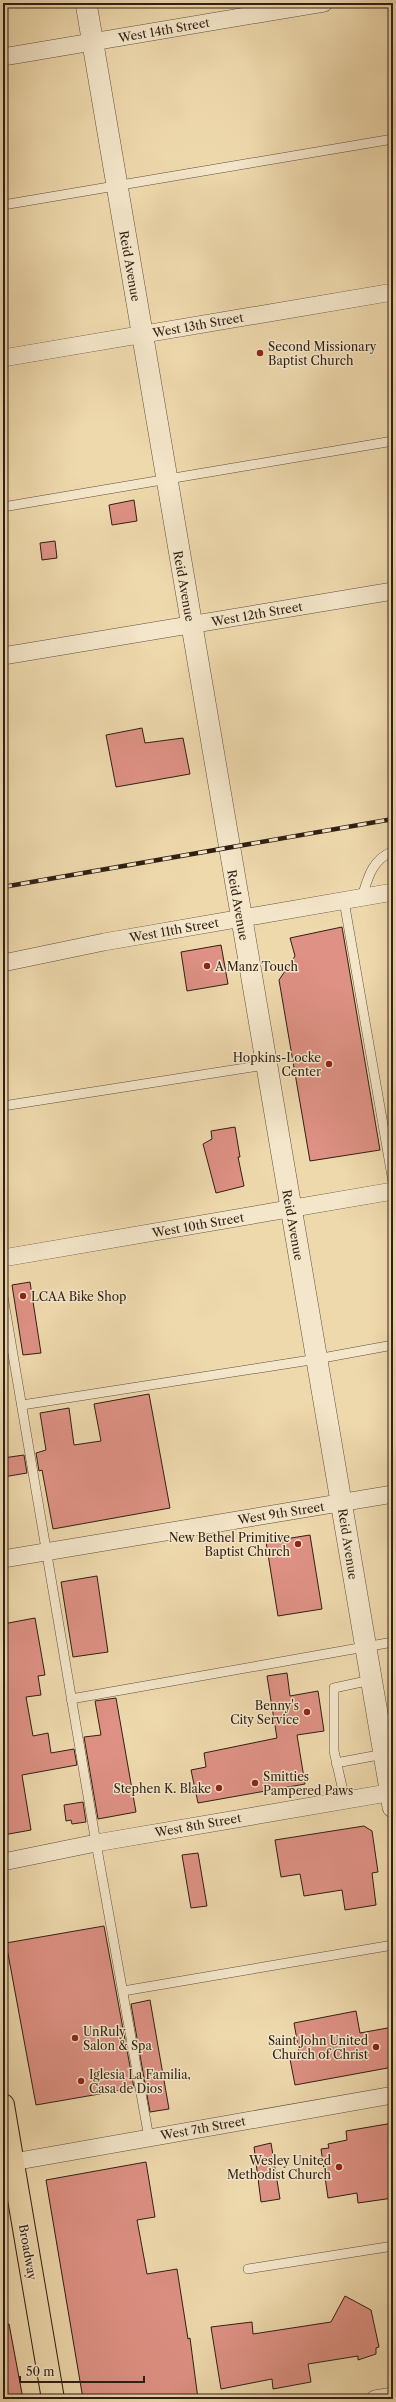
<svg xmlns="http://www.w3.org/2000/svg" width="396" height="2402" font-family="'Libre Caslon Text',serif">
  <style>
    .building { fill: #de9184; stroke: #2f1f13 }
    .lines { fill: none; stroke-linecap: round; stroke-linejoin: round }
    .service-casing { stroke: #5f4e3a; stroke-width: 10 }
    .minor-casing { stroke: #5f4e3a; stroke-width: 18 }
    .tertiary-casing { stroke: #5f4e3a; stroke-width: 22 }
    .primary-casing { stroke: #2f1f13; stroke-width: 24 }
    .service { stroke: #f4e6ca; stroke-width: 9 }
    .minor { stroke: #f4e6ca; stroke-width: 17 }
    .tertiary { stroke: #f4e6ca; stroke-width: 21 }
    .primary { stroke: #eed9ad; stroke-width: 22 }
    .rail-casing { stroke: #2f1f13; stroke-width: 4.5 }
    .rail { stroke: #f4e6ca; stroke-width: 3; stroke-dasharray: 9; stroke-linecap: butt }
    .poi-dot { fill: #8f2418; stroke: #f4e6ca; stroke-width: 1.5 }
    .labels { text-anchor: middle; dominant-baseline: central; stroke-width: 3; stroke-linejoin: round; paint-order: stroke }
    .street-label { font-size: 12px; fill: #2f1f13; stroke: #f4e6ca }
    .poi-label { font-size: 12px; fill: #2f1f13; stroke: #f4e6ca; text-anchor: start }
  </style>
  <rect width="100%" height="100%" fill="#eed9ad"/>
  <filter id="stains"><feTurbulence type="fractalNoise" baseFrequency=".005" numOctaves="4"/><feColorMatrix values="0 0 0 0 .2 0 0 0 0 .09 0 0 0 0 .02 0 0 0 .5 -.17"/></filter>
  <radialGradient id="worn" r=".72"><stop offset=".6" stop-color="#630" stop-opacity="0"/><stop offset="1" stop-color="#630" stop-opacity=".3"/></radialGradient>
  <g class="building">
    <polygon points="134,500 137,521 112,525 109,505"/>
    <polygon points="55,541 57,558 42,560 40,543"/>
    <polygon points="142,728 145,743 183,738 190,774 116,787 106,735"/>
    <polygon points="342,927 380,1150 310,1161 279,980 295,956 290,938"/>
    <polygon points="221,945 228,984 187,991 181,952"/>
    <polygon points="235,1127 240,1157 238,1157 244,1186 216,1193 203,1144 212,1139 211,1131"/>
    <polygon points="30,1282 41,1353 23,1355 12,1285"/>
    <polygon points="149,1394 170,1508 53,1529 42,1470 39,1471 36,1453 46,1450 40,1413 69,1408 74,1445 101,1441 94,1404"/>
    <polygon points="24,1455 27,1473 3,1477 3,1458"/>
    <polygon points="310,1535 322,1609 278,1616 266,1542"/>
    <polygon points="97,1576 108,1652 73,1657 61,1582"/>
    <polygon points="35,1618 45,1675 38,1676 41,1695 26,1697 33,1736 48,1733 51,1753 74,1749 77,1765 22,1775 31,1830 3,1835 3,1624"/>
    <polygon points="287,1673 290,1696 318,1691 324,1731 297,1735 305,1784 198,1803 191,1770 206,1767 204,1753 277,1738 267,1676"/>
    <polygon points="116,1698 136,1812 98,1819 84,1737 101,1735 95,1701"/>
    <polygon points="83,1802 86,1822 72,1824 71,1820 66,1821 64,1805"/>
    <polygon points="364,1826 372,1831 378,1872 372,1873 376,1905 345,1910 342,1890 304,1896 300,1874 281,1877 275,1840"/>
    <polygon points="198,1853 207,1906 191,1908 182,1855"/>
    <polygon points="104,1926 134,2088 36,2105 6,1943"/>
    <polygon points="150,2000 169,2109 150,2112 131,2004"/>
    <polygon points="356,2011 360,2033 393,2027 393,2067 295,2085 290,2059 300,2057 294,2023"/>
    <polygon points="393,2123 393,2198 358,2203 357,2193 328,2198 321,2149 329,2148 328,2144 347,2140 346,2131"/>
    <polygon points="271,2143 280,2199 261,2202 254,2147"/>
    <polygon points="146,2162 155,2217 137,2220 147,2274 177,2269 188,2339 190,2338 198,2399 83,2399 46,2180"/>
    <polygon points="345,2296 371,2310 379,2347 376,2348 376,2354 358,2360 358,2356 308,2364 311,2382 273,2389 272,2379 221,2389 211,2327 252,2322 253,2334 331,2322"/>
    <polygon points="3,2324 9,2324 23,2399 3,2399"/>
  </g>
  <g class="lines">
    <g class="service-casing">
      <g id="service">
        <polyline points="3,205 393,139"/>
        <polyline points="3,507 393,441"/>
        <path d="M362,897C368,877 372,860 393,851"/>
        <polyline points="344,901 393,1182"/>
        <polyline points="3,1106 265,1065"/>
        <polyline points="3,1296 96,1843 149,2138"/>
        <polyline points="22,1405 317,1359 393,1345"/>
        <polyline points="71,1699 393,1642"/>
        <polyline points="336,1763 384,1754"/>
        <polyline points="345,1800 334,1751 334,1688 371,1680"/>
        <polyline points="123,1991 393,1945"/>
        <polyline points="248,2269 393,2246"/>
      </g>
    </g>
    <g class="minor-casing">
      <g id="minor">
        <polyline points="3,57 324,3"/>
        <polyline points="3,358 393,292"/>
        <polyline points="3,656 393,591"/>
        <polyline points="3,963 104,942 393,892"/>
        <polyline points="3,1258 393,1191"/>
        <polyline points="3,1559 393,1494"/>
        <polyline points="3,1862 96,1843 393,1792"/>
        <polyline points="13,2162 393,2095"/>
        <polyline points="375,2399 393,2396"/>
      </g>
    </g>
    <g class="tertiary-casing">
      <polyline id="tertiary" points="86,3 393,1807"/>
    </g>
    <g class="primary-casing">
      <polyline id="primary" points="3,2105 53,2399"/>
    </g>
    <use href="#service" class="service"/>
    <use href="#minor" class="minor"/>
    <use href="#tertiary" class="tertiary"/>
    <use href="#primary" class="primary"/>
    <g class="rail-casing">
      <polyline id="rail" points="3,887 393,819"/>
    </g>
    <use href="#rail" class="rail"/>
  </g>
  <g class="poi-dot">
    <circle cx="260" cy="353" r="4"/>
    <circle cx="207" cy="966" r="4"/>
    <circle cx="329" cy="1064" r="4"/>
    <circle cx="23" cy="1296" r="4"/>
    <circle cx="298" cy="1544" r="4"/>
    <circle cx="307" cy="1712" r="4"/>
    <circle cx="255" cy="1783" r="4"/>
    <circle cx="219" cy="1788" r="4"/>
    <circle cx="75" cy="2038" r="4"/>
    <circle cx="376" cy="2047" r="4"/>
    <circle cx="81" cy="2081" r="4"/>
    <circle cx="339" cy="2167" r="4"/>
  </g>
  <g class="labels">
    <g class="street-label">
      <text transform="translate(164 30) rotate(-10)">West 14th Street</text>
      <text transform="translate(130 266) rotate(80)">Reid Avenue</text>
      <text transform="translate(198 325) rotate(-10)">West 13th Street</text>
      <text transform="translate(184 586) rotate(80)">Reid Avenue</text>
      <text transform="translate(257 614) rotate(-10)">West 12th Street</text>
      <text transform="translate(238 905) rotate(80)">Reid Avenue</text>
      <text transform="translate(174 930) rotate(-10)">West 11th Street</text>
      <text transform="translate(198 1225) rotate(-10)">West 10th Street</text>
      <text transform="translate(293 1225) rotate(80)">Reid Avenue</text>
      <text transform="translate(281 1513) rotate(-9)">West 9th Street</text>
      <text transform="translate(348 1544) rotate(81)">Reid Avenue</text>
      <text transform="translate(198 1825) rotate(-10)">West 8th Street</text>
      <text transform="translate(203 2128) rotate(-10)">West 7th Street</text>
      <text transform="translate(28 2252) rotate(80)">Broadway</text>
    </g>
    <g class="poi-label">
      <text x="268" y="346">Second Missionary<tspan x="268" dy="14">Baptist Church</tspan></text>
      <text x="215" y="966">A Manz Touch</text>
      <text x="321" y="1057" text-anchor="end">Hopkins-Locke<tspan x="321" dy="14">Center</tspan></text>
      <text x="31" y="1296">LCAA Bike Shop</text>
      <text x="290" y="1537" text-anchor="end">New Bethel Primitive<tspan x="290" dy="14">Baptist Church</tspan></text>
      <text x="299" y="1705" text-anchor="end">Benny's<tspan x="299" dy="14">City Service</tspan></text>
      <text x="263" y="1776">Smitties<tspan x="263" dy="14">Pampered Paws</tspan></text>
      <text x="211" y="1788" text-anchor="end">Stephen K. Blake</text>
      <text x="83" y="2031">UnRuly<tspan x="83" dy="14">Salon &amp; Spa</tspan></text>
      <text x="368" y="2040" text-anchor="end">Saint John United<tspan x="368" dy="14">Church of Christ</tspan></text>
      <text x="89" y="2074">Iglesia La Familia,<tspan x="89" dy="14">Casa de Dios</tspan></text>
      <text x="331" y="2160" text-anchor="end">Wesley United<tspan x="331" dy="14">Methodist Church</tspan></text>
    </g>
  </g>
  <rect width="396" height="2402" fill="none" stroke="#eed9ad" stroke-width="16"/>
  <rect x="4" y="4" width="388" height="2394" fill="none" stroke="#2f1f13" stroke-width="2"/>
  <rect x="8" y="8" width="380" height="2386" fill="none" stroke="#2f1f13"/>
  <path d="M20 2376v6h124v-6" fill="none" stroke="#2f1f13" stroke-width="2"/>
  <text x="26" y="2376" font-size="12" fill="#2f1f13" stroke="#f4e6ca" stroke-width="3" paint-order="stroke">50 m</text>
  <rect width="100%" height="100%" filter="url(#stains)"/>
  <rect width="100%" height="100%" fill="url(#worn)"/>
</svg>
